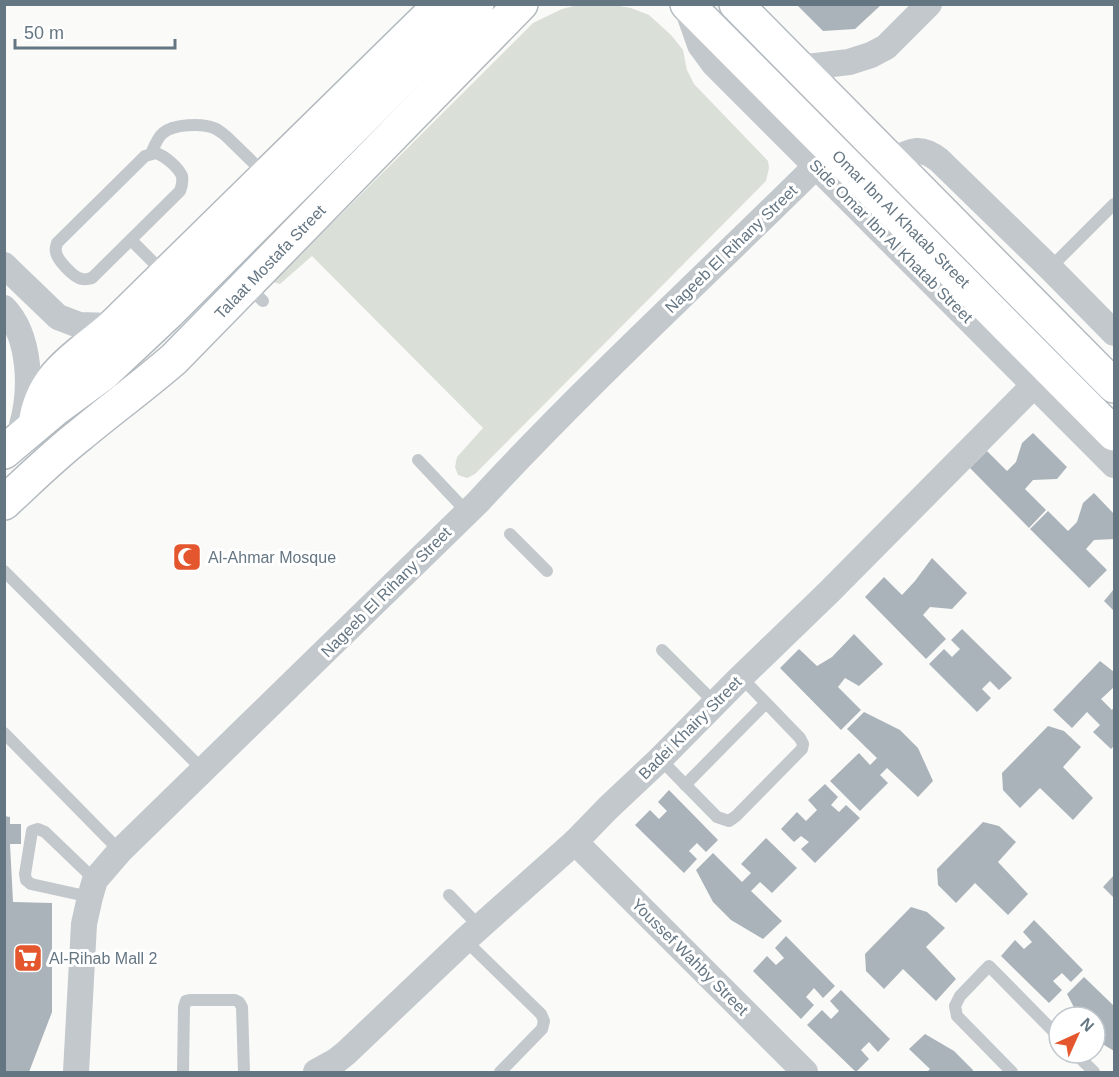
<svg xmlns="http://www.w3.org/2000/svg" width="1119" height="1077" font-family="Arial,sans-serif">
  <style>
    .green { fill: #dadfd7 }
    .building { fill: #aab3b9 }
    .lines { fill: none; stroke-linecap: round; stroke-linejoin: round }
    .secondary-casing { stroke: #b3babf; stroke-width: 36 }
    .lane { stroke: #c3c8cc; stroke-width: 12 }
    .street { stroke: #c3c8cc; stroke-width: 26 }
    .secondary { stroke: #fff; stroke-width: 33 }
    .labels { text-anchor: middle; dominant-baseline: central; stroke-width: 6; stroke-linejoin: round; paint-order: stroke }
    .street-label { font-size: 16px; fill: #657683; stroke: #fff }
    .poi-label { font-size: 16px; fill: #657683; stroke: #fff; text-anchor: start }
  </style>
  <rect width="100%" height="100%" fill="#fafaf8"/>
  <polygon class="green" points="578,5 614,5 631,8 649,15 671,35 683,50 687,70 694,84 768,161 769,168 766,181 475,474 467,478 458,475 455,467 457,457 483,428 312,256 280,284 273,282 533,23 562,9"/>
  <g class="building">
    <polygon points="796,4 882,4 855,29 823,31"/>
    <polygon points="1033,433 1067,467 1057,479 1033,480 1025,489 1046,510 1029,528 970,468 987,451 1007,471 1016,462 1022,443"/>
    <polygon points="1094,493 1114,514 1114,539 1094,540 1086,549 1107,570 1089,588 1030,529 1048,511 1068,531 1077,522 1083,503"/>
    <polygon points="932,558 967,593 952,609 930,607 923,615 946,639 926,659 865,597 884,577 902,595 915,581"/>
    <polygon points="1114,589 1114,611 1104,601"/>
    <polygon points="962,629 1012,678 999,690 990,681 982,689 991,698 977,712 929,664 944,649 952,657 960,649 951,640"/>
    <polygon points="854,634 883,664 859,686 845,678 838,687 861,710 841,730 780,668 799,649 817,666 832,657"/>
    <polygon points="1100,661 1114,672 1114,687 1101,699 1112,710 1114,707 1114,746 1111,749 1093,732 1100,725 1087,712 1072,728 1053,710"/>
    <polygon points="864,712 900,730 918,748 933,781 918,797 887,768 880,775 888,783 860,811 830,781 859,753 870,765 877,758 847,729"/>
    <polygon points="1048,726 1064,731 1081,747 1063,767 1093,798 1073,820 1040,788 1020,808 1003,790 1002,773"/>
    <polygon points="825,784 838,797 831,805 839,812 846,805 860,818 815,863 801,849 809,842 801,836 794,842 781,829 797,812 806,821 817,810 808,800"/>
    <polygon points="669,790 718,840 706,852 697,843 689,851 697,859 684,873 635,825 650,810 659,819 667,811 658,802"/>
    <polygon points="4,816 10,817 10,824 21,824 21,844 10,844 13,902 52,903 52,1012 29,1072 4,1072"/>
    <polygon points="983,822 999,826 1016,842 998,862 1028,894 1008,915 975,883 956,903 938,885 937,869"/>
    <polygon points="766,838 797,868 772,893 760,882 751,891 782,921 763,939 731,920 713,902 696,870 713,853 742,882 751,873 741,864"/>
    <polygon points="1114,875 1114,898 1103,887"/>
    <polygon points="911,907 927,912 945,928 926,947 956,979 936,1001 903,969 884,989 866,971 865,954"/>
    <polygon points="1034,920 1083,970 1071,982 1062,973 1053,981 1062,990 1049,1003 1001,956 1015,940 1024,949 1032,942 1023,932"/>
    <polygon points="786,936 835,986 823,998 814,988 806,997 814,1005 801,1019 753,971 767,956 776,965 784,958 775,948"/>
    <polygon points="1084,977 1113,1005 1114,1003 1114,1051 1101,1043 1095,1037 1095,1017 1079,1017 1067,994"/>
    <polygon points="841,990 890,1039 878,1052 869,1042 861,1050 869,1059 856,1072 807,1025 822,1010 831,1019 839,1011 830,1001"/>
    <polygon points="925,1034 954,1051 972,1069 974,1072 927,1072 930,1069 909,1049"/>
  </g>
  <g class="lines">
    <g class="secondary-casing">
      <g id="secondary">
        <polyline points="687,4 1114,434"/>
        <polyline points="736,4 1114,386"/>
        <path d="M35,425C41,374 78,357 113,326L441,4"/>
        <polyline points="4,452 54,410 103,374 168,313 477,4"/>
        <path d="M4,503C29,480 53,456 80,435C111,409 143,386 174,359L521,4"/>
      </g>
    </g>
    <g class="lane">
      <path d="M156,153C165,156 178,167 182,176C183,182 182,186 180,191L92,278C87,279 86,280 82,279C74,278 57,260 56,252C55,248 56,247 57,243L141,160L145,156Z"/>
      <path d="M151,154C154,147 157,138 163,133C173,124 202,123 214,128C219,130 222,133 226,136L266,175"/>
      <polyline points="131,240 164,273"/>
      <polyline points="1050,268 1114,204"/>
      <polyline points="247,285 263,301"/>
      <polyline points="418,460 467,512"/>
      <polyline points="510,534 547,571"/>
      <polyline points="4,571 204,771"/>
      <polyline points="662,650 715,703"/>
      <polyline points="4,733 120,851"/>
      <polyline points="660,759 717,817 729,821 736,816 802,749 803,744 800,738 741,677"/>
      <polyline points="685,785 765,704"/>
      <polyline points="449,895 480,927"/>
      <polyline points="90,897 31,884 26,880 25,874 32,831 38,829 45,832 95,880"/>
      <polyline points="465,940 541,1014 544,1021 542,1029 500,1072"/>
      <polyline points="1075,1053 1094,1072"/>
      <polyline points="183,1072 184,1007 186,1001 191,1000 235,1000 239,1002 242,1007 244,1072"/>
      <polyline points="1012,1072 957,1016 955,1006 960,996 989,966 1059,1037"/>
    </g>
    <g class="street">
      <polyline points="687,8 700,45 714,64 1114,465"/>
      <polyline points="799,68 849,62 871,55 886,47 929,4"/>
      <path d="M891,161C911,151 920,145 939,160L1050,268L1114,333"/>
      <polyline points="4,265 58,317 79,325 113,326"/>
      <path d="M4,308C31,336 32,390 22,425"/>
      <polyline points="575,842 805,1072"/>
      <path d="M76,1072L84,924L90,897L95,880L120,851L477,503C585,386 702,279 815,167"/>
      <polyline points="316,1072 336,1061 346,1053 465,940 575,842 608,808 660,759 741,677 829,592 1051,368"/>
    </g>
    <use href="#secondary" class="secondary"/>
  </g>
  <defs>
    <g id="mosque-square" transform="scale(1.5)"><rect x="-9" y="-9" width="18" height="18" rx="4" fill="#e4572e" stroke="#fff"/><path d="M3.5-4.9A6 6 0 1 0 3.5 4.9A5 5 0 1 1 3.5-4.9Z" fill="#fff"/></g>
    <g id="supermarket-square" transform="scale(1.5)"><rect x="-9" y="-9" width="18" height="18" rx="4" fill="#e4572e" stroke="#fff"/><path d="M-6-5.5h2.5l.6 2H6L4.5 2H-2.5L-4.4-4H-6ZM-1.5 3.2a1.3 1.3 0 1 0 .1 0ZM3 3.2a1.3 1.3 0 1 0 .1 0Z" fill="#fff"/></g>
  </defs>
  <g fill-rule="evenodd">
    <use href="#mosque-square" x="187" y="557"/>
    <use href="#supermarket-square" x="28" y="958"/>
  </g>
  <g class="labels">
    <g class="street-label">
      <text transform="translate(901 219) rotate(45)">Omar Ibn Al Khatab Street</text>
      <text transform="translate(891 241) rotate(45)">Side Omar Ibn Al Khatab Street</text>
      <text transform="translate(731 249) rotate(-44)">Nageeb El Rihany Street</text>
      <text transform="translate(270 262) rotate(-46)">Talaat Mostafa Street</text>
      <text transform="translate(386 592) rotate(-45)">Nageeb El Rihany Street</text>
      <text transform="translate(690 728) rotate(-45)">Badei Khairy Street</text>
      <text transform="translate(690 957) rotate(45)">Youssef Wahby Street</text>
    </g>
    <g class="poi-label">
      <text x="208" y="557">Al-Ahmar Mosque</text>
      <text x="49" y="958">Al-Rihab Mall 2</text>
    </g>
  </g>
  <rect width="1119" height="1077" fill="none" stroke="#657683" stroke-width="12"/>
  <g transform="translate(1077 1035) rotate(45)"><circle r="28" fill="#ffffff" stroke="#c1c8cd" stroke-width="1.5"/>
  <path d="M0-4.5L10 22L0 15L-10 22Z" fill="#e4572e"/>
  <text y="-9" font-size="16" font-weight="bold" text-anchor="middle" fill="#657683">N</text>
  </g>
  <path d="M15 39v9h160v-9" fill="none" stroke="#657683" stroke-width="3"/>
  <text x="24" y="39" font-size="18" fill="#657683" stroke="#ffffff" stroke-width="4.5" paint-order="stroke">50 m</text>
</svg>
